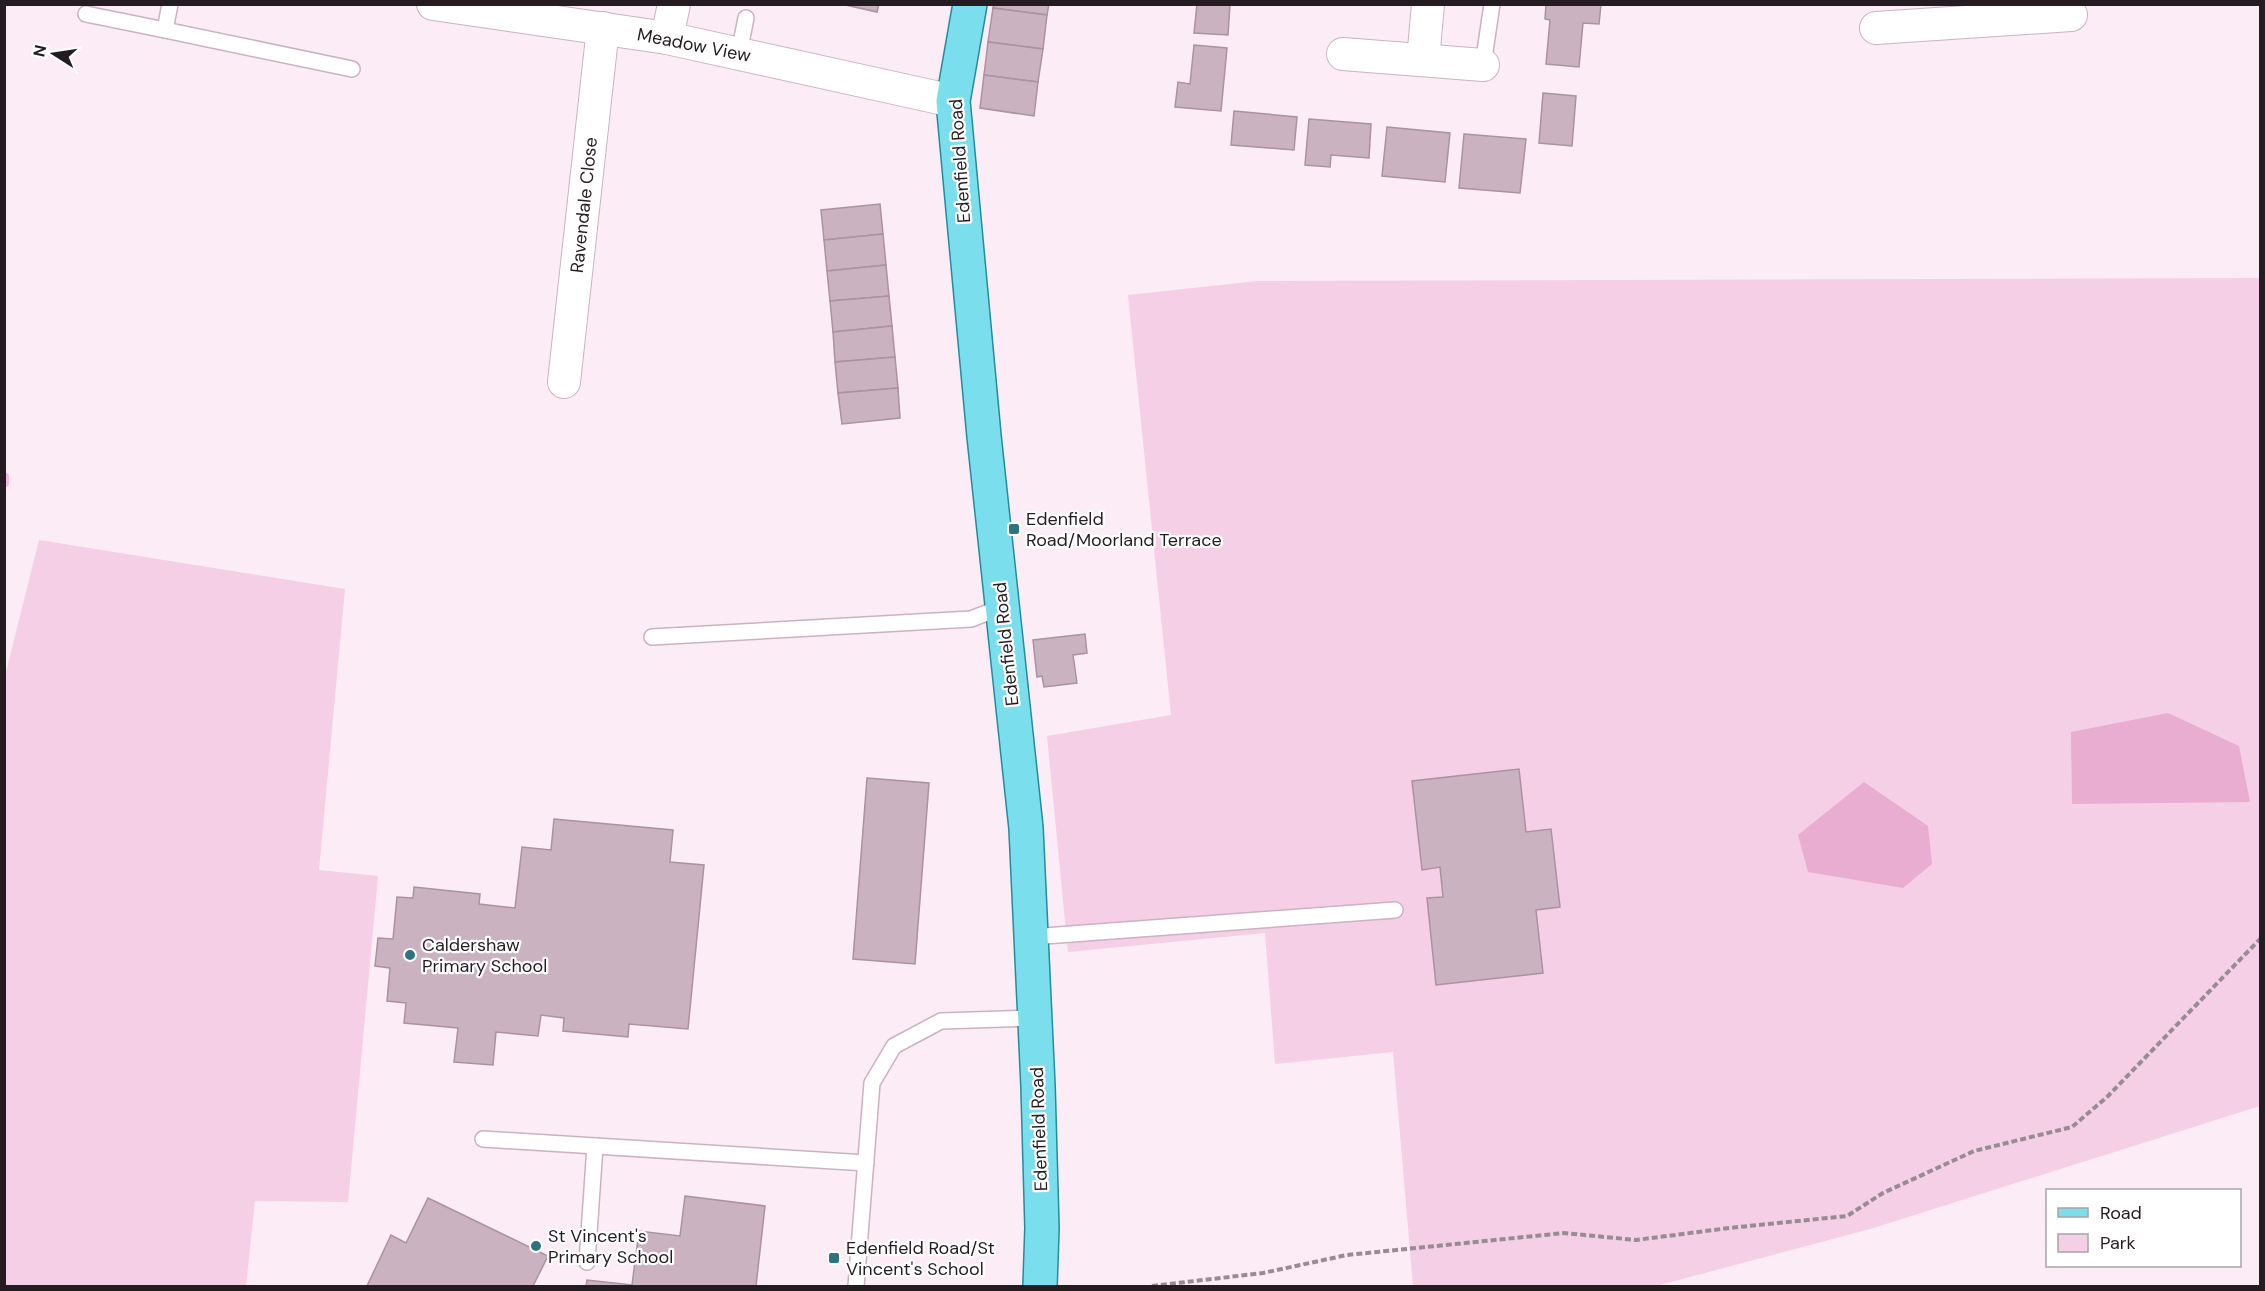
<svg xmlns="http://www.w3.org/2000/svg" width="2265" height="1291" font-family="'DM Sans',sans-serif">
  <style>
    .green { fill: #f5cfe6 }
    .forest { fill: #e9add2 }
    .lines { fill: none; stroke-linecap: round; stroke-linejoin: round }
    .stream { stroke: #f5b9de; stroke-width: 10 }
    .building { fill: #cbb2c1; stroke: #aa92a0; stroke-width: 1.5 }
    .lane-casing { stroke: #cbb2c1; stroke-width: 18 }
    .street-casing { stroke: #cbb2c1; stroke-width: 34 }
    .primary-casing { stroke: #248c9e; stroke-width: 36 }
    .path { stroke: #988c93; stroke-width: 4; stroke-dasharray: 6 3; stroke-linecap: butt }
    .lane { stroke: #fff; stroke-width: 15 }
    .street { stroke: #fff; stroke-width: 32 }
    .primary { stroke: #7bdeed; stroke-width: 33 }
    .poi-dot { fill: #2d7480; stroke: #fff; stroke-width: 2 }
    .labels { text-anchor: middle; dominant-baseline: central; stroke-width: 4.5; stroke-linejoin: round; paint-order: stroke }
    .street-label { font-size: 18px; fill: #251c22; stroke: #fff }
    .poi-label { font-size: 18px; fill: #251c22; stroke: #fff; text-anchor: start }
  </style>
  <rect width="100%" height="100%" fill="#fcecf5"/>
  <g class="green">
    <polygon points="2260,278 2260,1106 1870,1229 1656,1286 1413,1286 1393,1052 1275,1064 1265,933 1068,952 1047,736 1171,715 1128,295 1258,281"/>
    <polygon points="39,540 345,589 319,870 378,876 348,1202 255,1201 246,1286 5,1286 4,680"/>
  </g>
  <g class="forest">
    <polygon points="2168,713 2239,746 2250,802 2072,804 2071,732"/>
    <polygon points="1864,782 1928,826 1932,864 1903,888 1808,872 1798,835"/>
  </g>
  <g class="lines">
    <polyline class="stream" points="4,477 4,483"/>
  </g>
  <g class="building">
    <polygon points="841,4 879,4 877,12"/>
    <polygon points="994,4 1049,4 1047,15 993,8"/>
    <polygon points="1197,4 1230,4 1228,35 1194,33"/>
    <polygon points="1546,4 1601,4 1599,24 1583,23 1579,67 1546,64 1550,20 1545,19"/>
    <polygon points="993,8 1047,15 1043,49 988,42"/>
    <polygon points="988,42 1043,49 1038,82 984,75"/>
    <polygon points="1194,45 1227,48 1221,111 1175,107 1178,82 1190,84"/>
    <polygon points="984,75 1038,82 1034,116 980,108"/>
    <polygon points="1543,93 1576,96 1572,146 1539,143"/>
    <polygon points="1234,111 1297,117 1294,150 1231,145"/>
    <polygon points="1309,119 1371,124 1369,158 1331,155 1330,167 1305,165"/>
    <polygon points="1387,127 1450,133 1445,182 1382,176"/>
    <polygon points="1464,134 1526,139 1520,193 1459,188"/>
    <polygon points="880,204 883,234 824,240 821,210"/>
    <polygon points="883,234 886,265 827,271 824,240"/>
    <polygon points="886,265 889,296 830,301 827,271"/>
    <polygon points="889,296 892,326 833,332 830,301"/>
    <polygon points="892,326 895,357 835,362 833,332"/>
    <polygon points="895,357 898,388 838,393 835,362"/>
    <polygon points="898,388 900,418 842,424 838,393"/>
    <polygon points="1085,634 1087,653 1073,655 1077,683 1044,687 1042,676 1037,677 1033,640"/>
    <polygon points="1519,769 1526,832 1551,829 1560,907 1536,910 1543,973 1436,985 1427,898 1443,897 1440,867 1422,870 1412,781"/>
    <polygon points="867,778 929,783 915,964 853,959"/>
    <polygon points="554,819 673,830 670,862 704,865 688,1029 629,1024 628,1037 563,1031 564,1018 541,1015 538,1036 496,1032 493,1065 454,1062 458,1028 404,1023 406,1003 387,1001 390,968 375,966 378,938 393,939 397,897 413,898 414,887 480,894 479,904 515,908 522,847 551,850"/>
    <polygon points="685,1196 765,1206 756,1286 586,1286 587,1280 632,1285 639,1231 680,1236"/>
    <polygon points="428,1198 548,1256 533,1286 367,1286 391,1235 406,1243"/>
  </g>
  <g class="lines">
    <g class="lane-casing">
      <g id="lane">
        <polyline points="170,4 165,30 352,69"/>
        <polyline points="86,14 165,30"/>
        <polyline points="739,53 746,18"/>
        <polyline points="1483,65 1492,4"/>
        <polyline points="652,637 971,619 1002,607"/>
        <polyline points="1031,937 1395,910"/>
        <polyline points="483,1139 866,1163"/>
        <polyline points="587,1262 595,1146"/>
        <polyline points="856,1286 872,1083 894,1046 941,1021 1035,1018"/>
      </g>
    </g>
    <g class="street-casing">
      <g id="street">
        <polyline points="433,4 667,38 953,101"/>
        <polyline points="1876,28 2071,15"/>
        <polyline points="667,38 674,4"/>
        <polyline points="1343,54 1483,65"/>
        <polyline points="1423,60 1428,4"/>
        <polyline points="564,382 603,28"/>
      </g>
    </g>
    <g class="primary-casing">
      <polyline id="primary" points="970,4 953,101 984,436 1026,828 1038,1086 1042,1228 1040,1286"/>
    </g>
    <polyline class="path" points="1152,1286 1263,1273 1347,1255 1564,1233 1636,1240 1729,1228 1847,1216 1883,1193 1974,1151 2072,1127 2107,1097 2260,939"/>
    <use href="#lane" class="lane"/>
    <use href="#street" class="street"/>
    <use href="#primary" class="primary"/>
  </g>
  <g class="poi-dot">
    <rect x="1008" y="523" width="12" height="12" rx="3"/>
    <circle cx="410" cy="955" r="6"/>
    <circle cx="536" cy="1246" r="6"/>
    <rect x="828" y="1252" width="12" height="12" rx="3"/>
  </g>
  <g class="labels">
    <g class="street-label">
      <text transform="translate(694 45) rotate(11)">Meadow View</text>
      <text transform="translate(960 161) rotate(-94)">Edenfield Road</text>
      <text transform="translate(584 205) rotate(-84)">Ravendale Close</text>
      <text transform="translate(1006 644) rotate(-96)">Edenfield Road</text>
      <text transform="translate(1039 1129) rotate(-92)">Edenfield Road</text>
    </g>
    <g class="poi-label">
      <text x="1026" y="519">Edenfield<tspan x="1026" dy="21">Road/Moorland Terrace</tspan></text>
      <text x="422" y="945">Caldershaw<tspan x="422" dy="21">Primary School</tspan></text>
      <text x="548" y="1236">St Vincent's<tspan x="548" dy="21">Primary School</tspan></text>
      <text x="846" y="1248">Edenfield Road/St<tspan x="846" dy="21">Vincent's School</tspan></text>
    </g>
  </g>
  <rect width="2265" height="1291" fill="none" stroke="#251c22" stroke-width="12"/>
  <rect x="2046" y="1189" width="195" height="78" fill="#ffffff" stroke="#a8a4a7" stroke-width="1.5"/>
  <rect x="2058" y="1208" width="30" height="9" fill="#7bdeed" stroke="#a8a4a7" stroke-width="1.5"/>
  <text x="2100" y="1219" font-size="18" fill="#251c22">Road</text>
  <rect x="2058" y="1234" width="30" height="18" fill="#f5cfe6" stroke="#a8a4a7" stroke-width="1.5"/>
  <text x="2100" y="1249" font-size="18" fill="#251c22">Park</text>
  <g transform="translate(54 54) rotate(282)" stroke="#ffffff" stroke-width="4.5" paint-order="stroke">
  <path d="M0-4.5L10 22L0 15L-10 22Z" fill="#251c22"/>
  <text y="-9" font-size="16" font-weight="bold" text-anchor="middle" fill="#251c22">N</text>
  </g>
</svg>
